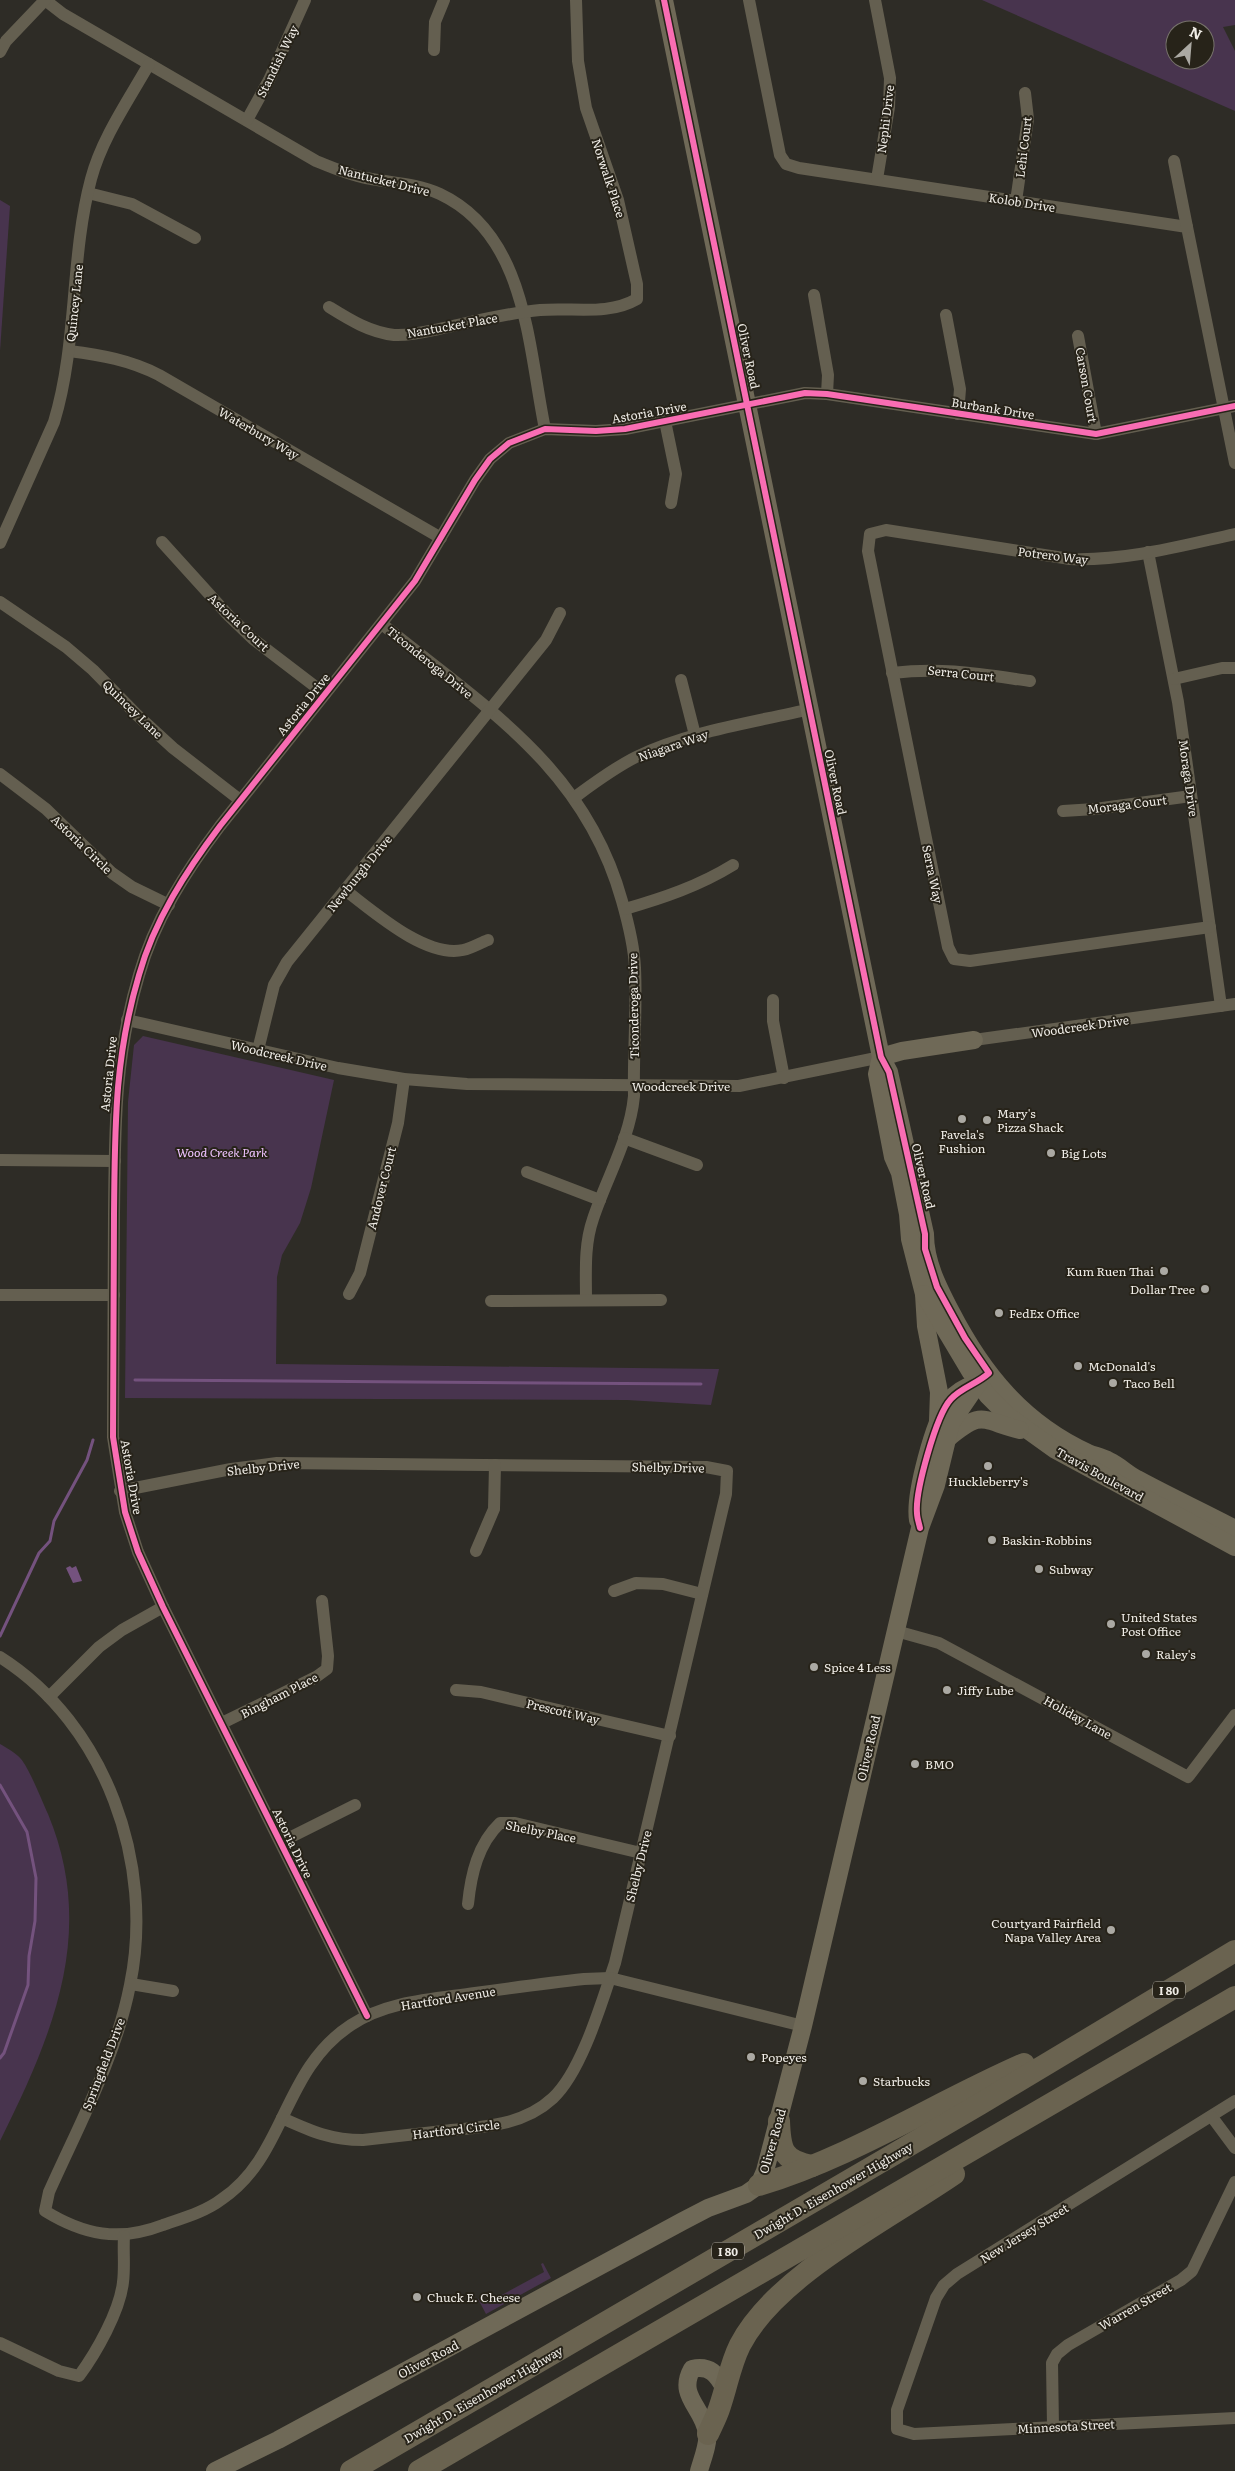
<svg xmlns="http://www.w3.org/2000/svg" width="1235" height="2471" font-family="Literata,serif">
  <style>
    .green { fill: #48344e; fill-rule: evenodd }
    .water { fill: #74527e }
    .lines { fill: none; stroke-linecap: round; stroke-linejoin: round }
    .stream { stroke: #74527e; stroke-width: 3 }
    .street { stroke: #645f50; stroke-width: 12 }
    .secondary { stroke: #6f6957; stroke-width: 18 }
    .highway { stroke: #6a6350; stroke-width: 22 }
    .cycleway-casing { stroke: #272319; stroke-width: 9 }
    .cycleway { stroke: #f96db3; stroke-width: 6 }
    .poi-dot { fill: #aba9a3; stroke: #272319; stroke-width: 2 }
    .labels { text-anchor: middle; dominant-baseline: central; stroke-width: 4; stroke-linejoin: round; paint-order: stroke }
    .shield { fill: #272319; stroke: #b3b0a8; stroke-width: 1 }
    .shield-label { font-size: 11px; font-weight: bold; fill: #efece6 }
    .street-label { font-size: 12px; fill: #efece6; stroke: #272319 }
    .poi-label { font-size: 12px; fill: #efece6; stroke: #272319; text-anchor: start }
    .park-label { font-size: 12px; font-style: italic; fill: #efc3ff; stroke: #272319 }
  </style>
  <rect width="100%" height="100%" fill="#2e2c26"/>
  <g class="green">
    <path d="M982,0H1235V25L1223,27L1235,51V111ZM1175,30H1205V60H1175Z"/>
    <polygon points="0,200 10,206 0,351"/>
    <polygon points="143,1036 334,1080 311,1188 300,1223 282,1255 277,1277 276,1364 719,1369 711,1405 627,1400 125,1398 128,1102 134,1045"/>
    <path d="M0,1744C7,1748 16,1753 21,1759C30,1770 42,1801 48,1814C97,1932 53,2034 0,2141Z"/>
    <polygon points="543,2263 551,2278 486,2314 478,2299 481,2298 485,2304 544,2272 541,2264"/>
  </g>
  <polygon class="water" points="70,1566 72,1568 76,1566 82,1581 73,1583 66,1568"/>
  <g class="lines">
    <g class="stream">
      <polyline points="135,1380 701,1384"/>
      <polyline points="0,1636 39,1553 50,1541 54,1521 87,1460 93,1440"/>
      <polyline points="0,1785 27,1832 36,1878 35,1921 29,1956 28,1985 4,2053 0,2058"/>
    </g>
    <g class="street">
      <path d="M45,0L63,14L316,161C333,168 349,175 366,178C391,183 416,183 440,194C527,235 528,347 545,429"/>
      <polyline points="749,0 780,155 786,164 799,168 1187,227 1235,463"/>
      <polyline points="875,0 890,78 889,107 877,179"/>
      <polyline points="434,50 435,22 444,0"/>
      <polyline points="0,52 6,41 45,0"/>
      <polyline points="247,120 269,80 305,0"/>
      <polyline points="1174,161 1187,227"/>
      <polyline points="88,193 132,204 195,238"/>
      <polyline points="1016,201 1028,119 1025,93"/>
      <polyline points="814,295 828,375 827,394"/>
      <path d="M329,307C350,320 369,332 394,335C409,336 425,332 439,329C472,322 506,313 540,310C572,307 608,316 637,299V284L618,200L586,108L578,61L576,0"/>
      <polyline points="946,315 960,389 958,414"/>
      <polyline points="1078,336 1096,434"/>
      <path d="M69,351C101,355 130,360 159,375L441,538"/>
      <polyline points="665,421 676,474 671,503"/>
      <polyline points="162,542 229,616 253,639 325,694"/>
      <path d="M0,543L54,422C78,343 70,258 91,179C102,138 128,101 149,64"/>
      <polyline points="1148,552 1178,702 1221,1006"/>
      <polyline points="0,602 66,647 93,670 137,715 173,748 240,800"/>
      <path d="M382,624C483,706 585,767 622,901C628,922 634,945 635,968C637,1010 633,1054 634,1096C630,1139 606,1179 593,1219C584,1245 586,1272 586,1299"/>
      <path d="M892,673C943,667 980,674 1030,681"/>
      <polyline points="1174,679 1222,668 1235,668"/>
      <polyline points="681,680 695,735"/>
      <polyline points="0,774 46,809 112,873 132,887 169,905"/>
      <path d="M575,797C594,783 614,768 636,757C690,731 751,723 810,709"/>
      <polyline points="1063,811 1095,809 1191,796"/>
      <path d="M345,890C373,911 425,958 463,950C472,948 480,943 488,940"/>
      <path d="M625,909C663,898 699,886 733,865"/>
      <path d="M1210,927L970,961L954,959L948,947L868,551L870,534L886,530L1070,559C1126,561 1180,546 1235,534"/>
      <polyline points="773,1000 773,1021 784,1078"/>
      <polyline points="127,1020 338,1068 404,1079 467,1084 739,1086 881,1057"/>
      <polyline points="974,1040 1235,1004"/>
      <polyline points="258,1050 274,985 287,962 546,640 560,613"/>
      <polyline points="624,1138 697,1165"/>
      <polyline points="0,1160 115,1161"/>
      <polyline points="527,1172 600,1200"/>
      <polyline points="349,1294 360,1273 398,1123 404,1079"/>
      <polyline points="0,1295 114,1295"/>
      <polyline points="491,1301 661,1300"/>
      <path d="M120,1491L231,1469L277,1463L706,1467L727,1471L726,1494L615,1963C602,2001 582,2071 553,2098C523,2126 482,2127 443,2131C416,2134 389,2137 363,2140C330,2140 311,2131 282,2118"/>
      <polyline points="476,1551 494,1509 495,1465"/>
      <polyline points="614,1591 636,1583 663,1584 702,1594"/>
      <polyline points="896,1631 939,1643 1188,1777 1235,1715"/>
      <path d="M0,1657C106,1724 155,1864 130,1985C116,2057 79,2125 49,2192L45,2211C84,2235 119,2242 163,2225C183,2218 205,2212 222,2199C286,2156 282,2070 351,2025C387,2001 433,1999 475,1993C511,1988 547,1983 584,1979L610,1978L803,2026"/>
      <polyline points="456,1690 481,1692 670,1736"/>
      <polyline points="49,1697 99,1647 122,1630 163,1607"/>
      <polyline points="222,1723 316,1677 327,1669 328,1656 322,1601"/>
      <polyline points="281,1842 355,1805"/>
      <path d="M468,1904C471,1874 478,1844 500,1823H515L641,1853"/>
      <polyline points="131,1984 173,1991"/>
      <path d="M367,2016L163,1607L138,1552L125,1512L113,1437C113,1363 114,1288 114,1214C115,1128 114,1059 139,975C154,921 186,871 220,826L415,581L475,480L490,459L509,443L545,429L596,431L625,429L805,393L827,394L1096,434L1235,406"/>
      <polyline points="1235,2101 957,2274 944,2285 936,2298 897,2410 897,2429 914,2434 1235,2418"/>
      <polyline points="1212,2117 1235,2148"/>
      <path d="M0,2343L59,2371L79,2376C96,2353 120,2311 123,2282C125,2267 123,2251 124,2236"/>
      <polyline points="1053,2427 1052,2363 1057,2354 1068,2345 1181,2280 1192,2271 1235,2182"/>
    </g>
    <g class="secondary">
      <path d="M664,0L881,1057L889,1072L925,1234C925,1262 938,1287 951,1312C983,1374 1023,1423 1088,1453C1095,1456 1102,1457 1109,1461C1120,1466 1127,1474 1137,1479C1170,1497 1203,1512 1235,1529"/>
      <polyline points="881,1057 877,1074 893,1157 900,1173 908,1214 910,1239 924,1294 926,1326 939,1392 938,1421"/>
      <polyline points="881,1057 902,1051 974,1040"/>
      <polyline points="924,1294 970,1371 988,1396 1008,1416 1054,1449 1235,1547"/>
      <path d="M947,1439C983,1409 980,1420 1020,1430"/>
      <path d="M918,1520C914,1495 934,1422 949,1401C956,1392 965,1387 975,1384"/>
      <polyline points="215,2471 278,2440 683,2221 708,2208 746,2194 759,2185 765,2171 803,2026 920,1528 936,1485 951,1423 979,1382"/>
      <path d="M699,2471C702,2460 709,2443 707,2433C703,2407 677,2396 692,2369C710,2365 717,2374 725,2389"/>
    </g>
    <g class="highway">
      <path d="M779,2121C780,2149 782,2161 812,2166"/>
      <path d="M759,2185C852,2157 935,2103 1024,2064"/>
      <path d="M708,2434C712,2425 717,2416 720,2406C727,2386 730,2365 740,2345C776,2275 889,2219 954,2174"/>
      <polyline points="351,2471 980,2104 1235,1951"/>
      <polyline points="419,2471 1235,1997"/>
    </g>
    <g class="cycleway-casing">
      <g id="cycleway">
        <path d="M664,0L881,1057L889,1072L925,1234V1249L937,1287L965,1338L989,1373C977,1384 962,1387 951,1399C936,1415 915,1492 917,1513C917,1518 919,1523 920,1528"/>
        <path d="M367,2016L163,1607L138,1552L125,1512L113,1437C113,1363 114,1288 114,1214C115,1128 114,1059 139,975C154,921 186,871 220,826L415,581L475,480L490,459L509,443L545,429L596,431L625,429L805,393L827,394L1096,434L1235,406"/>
      </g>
    </g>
    <use href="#cycleway" class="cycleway"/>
  </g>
  <g class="poi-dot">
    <circle cx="962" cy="1119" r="5"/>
    <circle cx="987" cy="1120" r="5"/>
    <circle cx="1051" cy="1153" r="5"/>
    <circle cx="1164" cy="1271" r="5"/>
    <circle cx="1205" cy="1289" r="5"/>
    <circle cx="999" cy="1313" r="5"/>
    <circle cx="1078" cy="1366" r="5"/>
    <circle cx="1113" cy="1383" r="5"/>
    <circle cx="988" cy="1466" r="5"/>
    <circle cx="992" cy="1540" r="5"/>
    <circle cx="1039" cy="1569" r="5"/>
    <circle cx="1111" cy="1624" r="5"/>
    <circle cx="1146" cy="1654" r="5"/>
    <circle cx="814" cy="1667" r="5"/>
    <circle cx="947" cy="1690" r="5"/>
    <circle cx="915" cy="1764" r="5"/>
    <circle cx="1111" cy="1930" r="5"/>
    <circle cx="751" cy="2057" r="5"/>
    <circle cx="863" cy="2081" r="5"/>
    <circle cx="417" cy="2297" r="5"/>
  </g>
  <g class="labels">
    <g class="shield">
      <rect x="1153" y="1981.5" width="32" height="17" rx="4"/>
      <rect x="712" y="2242.5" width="32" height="17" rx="4"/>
    </g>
    <g class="shield-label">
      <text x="1169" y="1990">I 80</text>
      <text x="728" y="2251">I 80</text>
    </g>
    <g class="street-label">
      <text transform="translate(277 61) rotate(-64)">Standish Way</text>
      <text transform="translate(885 119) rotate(-83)">Nephi Drive</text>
      <text transform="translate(1023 147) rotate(-83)">Lehi Court</text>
      <text transform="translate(609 178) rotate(72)">Norwalk Place</text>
      <text transform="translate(384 180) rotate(14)">Nantucket Drive</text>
      <text transform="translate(1022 202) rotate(9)">Kolob Drive</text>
      <text transform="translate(74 303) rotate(-84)">Quincey Lane</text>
      <text transform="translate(452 325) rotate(-10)">Nantucket Place</text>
      <text transform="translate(749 356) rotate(78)">Oliver Road</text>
      <text transform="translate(1087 385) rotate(80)">Carson Court</text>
      <text transform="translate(993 408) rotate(9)">Burbank Drive</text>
      <text transform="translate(649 412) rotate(-10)">Astoria Drive</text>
      <text transform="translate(259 433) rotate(30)">Waterbury Way</text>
      <text transform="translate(1053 555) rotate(7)">Potrero Way</text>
      <text transform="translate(239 622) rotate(43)">Astoria Court</text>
      <text transform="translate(430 662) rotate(39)">Ticonderoga Drive</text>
      <text transform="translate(961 673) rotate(6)">Serra Court</text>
      <text transform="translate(303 704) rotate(-51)">Astoria Drive</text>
      <text transform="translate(133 709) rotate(44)">Quincey Lane</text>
      <text transform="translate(673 745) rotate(-19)">Niagara Way</text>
      <text transform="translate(1189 778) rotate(82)">Moraga Drive</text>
      <text transform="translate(836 782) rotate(78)">Oliver Road</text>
      <text transform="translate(1127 804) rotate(-7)">Moraga Court</text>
      <text transform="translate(82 844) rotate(44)">Astoria Circle</text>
      <text transform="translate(359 873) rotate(-51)">Newburgh Drive</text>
      <text transform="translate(933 874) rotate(78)">Serra Way</text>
      <text transform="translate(633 1006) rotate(-91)">Ticonderoga Drive</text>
      <text transform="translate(1080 1026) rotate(-8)">Woodcreek Drive</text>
      <text transform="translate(279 1055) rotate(13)">Woodcreek Drive</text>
      <text transform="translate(108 1074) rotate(-84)">Astoria Drive</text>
      <text x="681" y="1086">Woodcreek Drive</text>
      <text transform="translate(924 1176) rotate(77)">Oliver Road</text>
      <text transform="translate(381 1188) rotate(-76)">Andover Court</text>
      <text transform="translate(263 1467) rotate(-6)">Shelby Drive</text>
      <text transform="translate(668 1467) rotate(1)">Shelby Drive</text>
      <text transform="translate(1100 1474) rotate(29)">Travis Boulevard</text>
      <text transform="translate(132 1477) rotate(80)">Astoria Drive</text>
      <text transform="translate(279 1695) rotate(-27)">Bingham Place</text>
      <text transform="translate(563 1711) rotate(13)">Prescott Way</text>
      <text transform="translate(1078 1717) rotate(29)">Holiday Lane</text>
      <text transform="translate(868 1748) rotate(-77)">Oliver Road</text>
      <text transform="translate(541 1831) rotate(11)">Shelby Place</text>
      <text transform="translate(293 1843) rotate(64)">Astoria Drive</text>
      <text transform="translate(638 1866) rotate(-76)">Shelby Drive</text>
      <text transform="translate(448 1998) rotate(-9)">Hartford Avenue</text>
      <text transform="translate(103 2064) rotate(-69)">Springfield Drive</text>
      <text transform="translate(456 2129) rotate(-7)">Hartford Circle</text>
      <text transform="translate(772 2141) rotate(-74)">Oliver Road</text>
      <text transform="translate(833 2190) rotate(-30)">Dwight D. Eisenhower Highway</text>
      <text transform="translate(1024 2233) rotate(-32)">New Jersey Street</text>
      <text transform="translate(1135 2306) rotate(-30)">Warren Street</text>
      <text transform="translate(428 2359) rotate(-28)">Oliver Road</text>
      <text transform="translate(483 2394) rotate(-30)">Dwight D. Eisenhower Highway</text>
      <text transform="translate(1066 2426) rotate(-3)">Minnesota Street</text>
    </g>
    <g class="poi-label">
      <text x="997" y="1113">Mary's<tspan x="997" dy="14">Pizza Shack</tspan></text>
      <text x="962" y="1134" text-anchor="middle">Favela's<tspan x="962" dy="14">Fushion</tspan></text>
      <text x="1061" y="1153">Big Lots</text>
      <text x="1154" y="1271" text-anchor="end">Kum Ruen Thai</text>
      <text x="1195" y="1289" text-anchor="end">Dollar Tree</text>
      <text x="1009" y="1313">FedEx Office</text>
      <text x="1088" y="1366">McDonald's</text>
      <text x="1123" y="1383">Taco Bell</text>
      <text x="988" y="1481" text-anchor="middle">Huckleberry's</text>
      <text x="1002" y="1540">Baskin-Robbins</text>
      <text x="1049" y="1569">Subway</text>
      <text x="1121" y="1617">United States<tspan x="1121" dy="14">Post Office</tspan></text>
      <text x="1156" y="1654">Raley's</text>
      <text x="824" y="1667">Spice 4 Less</text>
      <text x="957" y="1690">Jiffy Lube</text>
      <text x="925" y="1764">BMO</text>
      <text x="1101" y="1923" text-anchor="end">Courtyard Fairfield<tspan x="1101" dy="14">Napa Valley Area</tspan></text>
      <text x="761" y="2057">Popeyes</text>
      <text x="873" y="2081">Starbucks</text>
      <text x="427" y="2297">Chuck E. Cheese</text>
    </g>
    <g class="park-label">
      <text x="222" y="1152">Wood Creek Park</text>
    </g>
  </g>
  <g transform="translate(1190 45) rotate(26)"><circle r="24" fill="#272319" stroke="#77736b"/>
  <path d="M0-4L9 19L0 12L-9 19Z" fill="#aba9a3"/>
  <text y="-8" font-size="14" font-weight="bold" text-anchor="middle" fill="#efece6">N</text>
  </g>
</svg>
